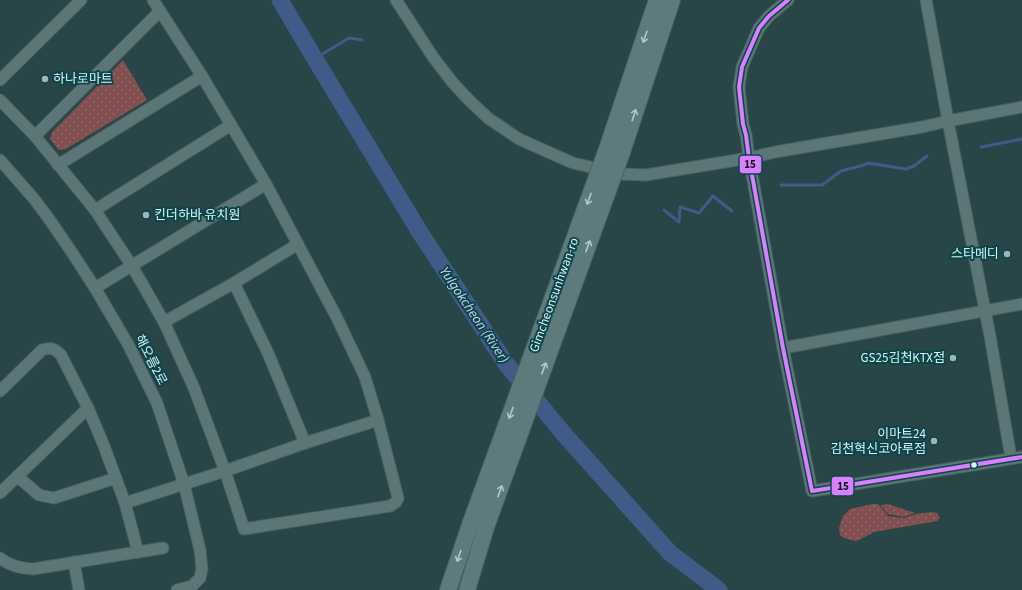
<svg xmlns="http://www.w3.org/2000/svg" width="1022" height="590" font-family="'Source Sans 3','Noto Sans KR',sans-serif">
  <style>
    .grass { fill: url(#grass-dots) }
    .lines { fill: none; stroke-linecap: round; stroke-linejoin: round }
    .stream { stroke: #405b88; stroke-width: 3 }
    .river { stroke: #405b88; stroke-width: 17 }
    .minor-casing { stroke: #496062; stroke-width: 13 }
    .highway-casing { stroke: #496062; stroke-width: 18 }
    .minor { stroke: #5c7678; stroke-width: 11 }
    .highway { stroke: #5d7a7c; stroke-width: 16 }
    .highway-bridge-casing { stroke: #496062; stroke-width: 18; stroke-linecap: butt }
    .highway-bridge { stroke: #5d7a7c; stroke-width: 16 }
    .bus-1-casing { stroke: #0d4549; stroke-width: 7 }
    .bus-1 { stroke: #d880ff; stroke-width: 4 }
    .oneway { stroke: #abcbcd }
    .poi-dot { fill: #98b8bb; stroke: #0d4549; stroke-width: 1.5 }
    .bus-dot { fill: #d5f6f9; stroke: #0d4549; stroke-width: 1.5 }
    .labels { text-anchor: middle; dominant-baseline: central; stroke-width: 4; stroke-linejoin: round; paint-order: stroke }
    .poi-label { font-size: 13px; fill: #d5f6f9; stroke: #0d4549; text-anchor: end }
    .street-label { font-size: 13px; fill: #d5f6f9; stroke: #0d4549 }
    .water-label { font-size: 14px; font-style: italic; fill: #c9daf8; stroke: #0d4549 }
    .line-badge { stroke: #0d4549; stroke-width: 1.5 }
    .pale-badge-label { font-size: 11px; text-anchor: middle; font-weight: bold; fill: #111 }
  </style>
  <defs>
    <pattern id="grass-dots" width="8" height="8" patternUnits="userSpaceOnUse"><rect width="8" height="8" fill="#814f4f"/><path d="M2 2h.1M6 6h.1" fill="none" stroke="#926969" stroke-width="1.8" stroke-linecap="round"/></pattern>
  </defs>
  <rect width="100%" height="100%" fill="#284547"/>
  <g class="grass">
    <polygon points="123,60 147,100 66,149 59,150 50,139 52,132"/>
    <polygon points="873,504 878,504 882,508 888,516 904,518 916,514 932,512 937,513 940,518 937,521 874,532 859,540 855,541 844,538 840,535 839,528 843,516 850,509"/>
    <polygon points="888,504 915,513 904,517 888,514 881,505"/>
  </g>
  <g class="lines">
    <g class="stream">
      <polyline points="314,59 349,38 362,40"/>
      <polyline points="981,147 1022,139"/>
      <polyline points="781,185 822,185 841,171 864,165 868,163 906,169 914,166 927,156"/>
      <polyline points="664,210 679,222 680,207 699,213 713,196 732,211"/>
    </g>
    <polyline class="river" points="280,0 312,54 421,234 507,365 563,433 670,553 719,590"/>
    <g class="minor-casing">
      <g id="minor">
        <polyline points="396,0 433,57 453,83 469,100 488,118 519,139 548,152 573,163 621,174 646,175 749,158 775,152 922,127 948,121 1022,107"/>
        <polyline points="788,0 769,16 759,28 742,67 739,87 743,124 746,135 749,158 783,348 812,491 1022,457"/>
        <polyline points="926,0 948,121 990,336 1011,458"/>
        <polyline points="0,80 81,0"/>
        <polyline points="0,100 35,136 95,210 132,266 164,322 194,388 225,471 244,529 390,506 396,502 398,498 378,420 365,377 337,318 266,184 202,76 153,0"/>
        <polyline points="35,136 160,11"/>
        <polyline points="0,160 35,200 49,219 73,254 95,288 129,346 157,403 184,484 200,550 202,569 200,578 192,586 177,590"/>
        <polyline points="58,165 202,76"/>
        <polyline points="95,210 231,125"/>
        <polyline points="234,283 268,353 305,443"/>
        <polyline points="95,288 266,184"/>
        <polyline points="164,322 234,283 298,244"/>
        <polyline points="783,348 1022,304"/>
        <path d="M0,391L42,350C51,347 54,348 61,355L88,408L104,446L125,503L138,552L33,569C20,568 10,566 0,558"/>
        <polyline points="17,476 39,495 54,498 116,478"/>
        <polyline points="0,493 88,408"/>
        <polyline points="125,503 225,471 305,443 378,420"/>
        <polyline points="138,552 163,548"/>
        <polyline points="74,562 79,590"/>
      </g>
    </g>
    <g class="highway-casing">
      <g id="highway">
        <polyline points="607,149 657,0"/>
        <polyline points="622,152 672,0"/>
        <polyline points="448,590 471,522"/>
        <polyline points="467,590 486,527"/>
      </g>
    </g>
    <use href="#minor" class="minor"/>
    <use href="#highway" class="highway"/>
    <g class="highway-bridge-casing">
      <g id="highway-bridge">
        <polyline points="471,522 607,149"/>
        <polyline points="486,527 622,152"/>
      </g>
    </g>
    <use href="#highway-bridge" class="highway-bridge"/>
    <g class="bus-1-casing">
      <polyline id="bus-1" points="788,0 769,16 759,28 742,67 739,87 743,124 746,135 749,158 783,348 812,491 1022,457"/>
    </g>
    <use href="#bus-1" class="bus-1"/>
  </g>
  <defs><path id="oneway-shaft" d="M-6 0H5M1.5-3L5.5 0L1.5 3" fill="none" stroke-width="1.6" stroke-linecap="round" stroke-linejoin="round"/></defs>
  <g class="oneway">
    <use href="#oneway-shaft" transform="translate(645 37) rotate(109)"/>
    <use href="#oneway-shaft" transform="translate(634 115) rotate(-72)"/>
    <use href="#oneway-shaft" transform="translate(589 199) rotate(110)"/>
    <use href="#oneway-shaft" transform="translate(588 246) rotate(-70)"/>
    <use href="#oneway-shaft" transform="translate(544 368) rotate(-70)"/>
    <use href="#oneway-shaft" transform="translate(511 413) rotate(110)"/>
    <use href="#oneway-shaft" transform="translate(500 491) rotate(-70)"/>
    <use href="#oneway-shaft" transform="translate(459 556) rotate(109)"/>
  </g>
  <g class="poi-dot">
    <circle cx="45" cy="79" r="4"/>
    <circle cx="146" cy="215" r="4"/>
    <circle cx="1007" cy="254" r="4"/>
    <circle cx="953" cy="358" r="4"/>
    <circle cx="934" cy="441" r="4"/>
  </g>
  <circle class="bus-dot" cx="974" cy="465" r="3.5"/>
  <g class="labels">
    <g class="poi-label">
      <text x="53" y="79" text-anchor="start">하나로마트</text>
      <text x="154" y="215" text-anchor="start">킨더하바 유치원</text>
      <text x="999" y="254">스타메디</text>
      <text x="945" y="358">GS25김천KTX점</text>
      <text x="926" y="434">이마트24<tspan x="926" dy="15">김천혁신코아루점</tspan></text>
    </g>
    <g class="street-label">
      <text transform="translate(554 295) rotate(-70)">Gimcheonsunhwan-ro</text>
      <text transform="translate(151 360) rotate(63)">해오름2로</text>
    </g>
    <g class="water-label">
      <text transform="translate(474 315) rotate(56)">Yulgokcheon (River)</text>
    </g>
  </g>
  <g class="line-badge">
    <rect x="739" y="155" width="23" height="19" rx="4" fill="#d880ff"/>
    <rect x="831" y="476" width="23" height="20" rx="4" fill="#d880ff"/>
  </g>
  <g class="pale-badge-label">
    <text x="750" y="168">15</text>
    <text x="843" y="490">15</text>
  </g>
</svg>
